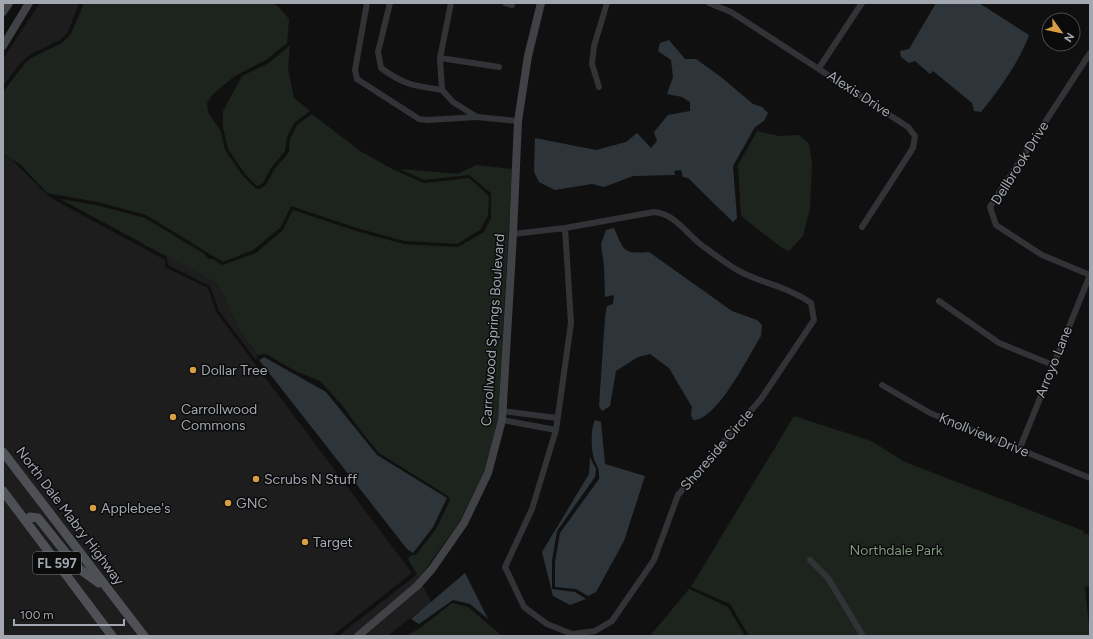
<svg xmlns="http://www.w3.org/2000/svg" width="1093" height="639" font-family="Figtree,sans-serif">
  <style>
    .built { fill: #1d1d1e }
    .green { fill: #1d241e }
    .water { fill: #2e353a }
    .lines { fill: none; stroke-linecap: round; stroke-linejoin: round }
    .street { stroke: #323336; stroke-width: 6 }
    .secondary { stroke: #404246; stroke-width: 8 }
    .primary { stroke: #4e5055; stroke-width: 9 }
    .poi-dot { fill: #d89e41; stroke: #0b0b0c; stroke-width: 1.5 }
    .labels { text-anchor: middle; dominant-baseline: central; stroke-width: 3; stroke-linejoin: round; paint-order: stroke }
    .shield { fill: #0b0b0c; stroke: #75797f; stroke-width: 1 }
    .shield-label { font-size: 13px; font-weight: bold; fill: #a3a8b0 }
    .street-label { font-size: 14px; fill: #a3a8b0; stroke: #0b0b0c }
    .poi-label { font-size: 14px; fill: #a3a8b0; stroke: #0b0b0c; text-anchor: start }
    .park-label { font-size: 14px; fill: #7d997d; stroke: #0b0b0c }
  </style>
  <rect width="100%" height="100%" fill="#101011"/>
  <g class="built">
    <polygon points="40,3 79,3 68,32 60,40 31,54 22,61 3,86 3,59"/>
    <polygon points="3,155 12,160 49,197 165,260 165,267 208,288 216,312 412,573 332,636 3,636"/>
    <polygon points="139,242 154,248 215,282 225,298 237,326 258,357 256,360 219,311 210,286 168,265 167,257"/>
    <polygon points="416,573 419,578 414,584 352,636 338,636 415,576"/>
    <polygon points="423,586 431,602 387,636 365,636"/>
  </g>
  <g class="green">
    <polygon points="84,3 271,3 278,6 289,19 287,43 266,60 235,76 213,94 207,103 208,112 221,132 225,150 243,176 256,189 260,189 266,185 274,170 289,152 290,139 297,125 312,114 360,151 394,170 424,183 469,178 489,196 488,216 480,230 457,244 404,241 357,228 291,206 280,228 253,250 223,262 146,215 97,202 47,193 21,165 3,154 3,92 25,63 33,57 62,43 71,34"/>
    <polygon points="290,45 288,69 294,98 310,111 294,123 287,137 285,151 271,168 263,183 257,186 245,174 228,149 223,128 223,111 242,76 269,63"/>
    <polygon points="757,131 779,136 799,135 809,144 812,164 810,208 803,236 789,251 782,248 741,216 738,165"/>
    <polygon points="476,165 512,169 498,419 484,472 460,521 419,578 408,559 411,555 416,555 436,529 450,500 448,496 379,453 361,431 342,405 320,381 297,372 266,354 257,355 237,326 225,298 215,282 60,199 96,205 145,218 203,253 209,259 213,259 222,265 256,253 283,230 293,210 356,231 404,244 458,247 484,232 491,218 491,193 469,175 424,180 400,169 458,174"/>
    <polygon points="794,416 871,441 905,462 1084,531 1083,533 1090,535 1090,586 1085,587 1090,636 749,636 730,604 691,587"/>
    <polygon points="689,589 728,607 745,636 650,636"/>
    <polygon points="452,603 468,607 502,636 406,636 419,629"/>
  </g>
  <g class="water">
    <path d="M936,3H979L1029,35C1020,61 998,91 981,112L974,111L972,103L933,71L930,74L915,61L909,63L901,57L900,51L909,49Z"/>
    <polygon points="669,40 685,59 696,59 721,77 753,104 762,107 768,113 764,121 755,127 733,166 737,218 733,222 688,178 683,177 681,170 674,171 675,175 633,176 604,187 592,184 555,190 539,182 534,172 535,138 596,150 626,142 637,133 651,148 657,141 654,132 668,115 690,111 690,102 682,97 667,94 673,77 671,60 658,51 660,43"/>
    <path d="M614,228C624,251 623,254 649,252L732,311L757,320L762,325L761,336C749,355 717,421 693,420L691,414L692,407L669,368L650,354L638,357L616,371L610,406L602,411L599,406L605,317L607,306L613,304L614,295L605,297L604,266L601,244L606,230Z"/>
    <polygon points="264,357 326,392 377,455 447,498 433,527 413,553 407,549 259,360"/>
    <path d="M595,420L601,422L605,464L645,476L624,541L596,592L588,596L576,589L555,587V562L560,533L599,479C600,465 595,466 593,455C591,445 591,428 595,420Z"/>
    <polygon points="590,457 596,469 595,477 557,531 552,561 552,589 575,592 586,599 570,605 553,596 542,552 589,474"/>
    <polygon points="465,573 488,619 470,604 453,600 419,624 411,619"/>
  </g>
  <g class="lines">
    <g class="street">
      <polyline points="367,3 355,70 357,79 419,119 428,120 477,117"/>
      <path d="M390,3L378,52L381,68C404,85 415,86 442,90"/>
      <polyline points="451,3 440,58 442,90 453,102 477,117 518,121"/>
      <polyline points="505,3 512,5"/>
      <polyline points="709,3 731,12 908,127 915,136 913,148 862,227"/>
      <polyline points="440,58 499,67"/>
      <polyline points="819,68 862,3"/>
      <polyline points="599,87 592,64 594,46 607,3"/>
      <path d="M513,234L565,228L654,212C677,214 688,237 707,249C718,257 729,266 741,272C764,284 789,287 811,303L814,320L761,399L678,495L654,560L612,621L595,631L572,634L547,624L524,607L505,567L532,509L556,430L571,323L565,228"/>
      <polyline points="1090,275 1042,255 996,225 990,207 1090,53"/>
      <polyline points="939,301 999,343 1053,365"/>
      <polyline points="882,385 930,413 1090,478"/>
      <polyline points="502,411 557,418"/>
      <polyline points="502,420 556,430"/>
      <polyline points="1019,450 1090,275"/>
      <polyline points="810,560 828,578 863,636"/>
    </g>
    <g class="secondary">
      <polyline points="3,12 9,3"/>
      <polyline points="3,46 29,3"/>
      <polyline points="358,636 417,586 432,569 464,523 488,473 502,420 513,234 518,121 528,56 541,3"/>
    </g>
    <g class="primary">
      <polyline points="3,452 144,636"/>
      <polyline points="3,491 112,636"/>
      <polyline points="26,521 30,517 38,518 78,568 99,583"/>
    </g>
  </g>
  <g class="poi-dot">
    <circle cx="193" cy="370" r="4"/>
    <circle cx="173" cy="417" r="4"/>
    <circle cx="256" cy="479" r="4"/>
    <circle cx="228" cy="503" r="4"/>
    <circle cx="93" cy="508" r="4"/>
    <circle cx="305" cy="542" r="4"/>
  </g>
  <g class="labels">
    <rect class="shield" x="33" y="552" width="48" height="22" rx="3"/>
    <g class="shield-label">
      <text x="57" y="563">FL 597</text>
    </g>
    <g class="street-label">
      <text transform="translate(859 94) rotate(33)">Alexis Drive</text>
      <text transform="translate(1020 163) rotate(-58)">Dellbrook Drive</text>
      <text transform="translate(493 330) rotate(-86)">Carrollwood Springs Boulevard</text>
      <text transform="translate(1054 362) rotate(-68)">Arroyo Lane</text>
      <text transform="translate(984 435) rotate(22)">Knollview Drive</text>
      <text transform="translate(717 450) rotate(-49)">Shoreside Circle</text>
      <text transform="translate(70 516) rotate(53)">North Dale Mabry Highway</text>
    </g>
    <g class="poi-label">
      <text x="201" y="370">Dollar Tree</text>
      <text x="181" y="409">Carrollwood<tspan x="181" dy="16">Commons</tspan></text>
      <text x="264" y="479">Scrubs N Stuff</text>
      <text x="236" y="503">GNC</text>
      <text x="101" y="508">Applebee's</text>
      <text x="313" y="542">Target</text>
    </g>
    <g class="park-label">
      <text x="896" y="550">Northdale Park</text>
    </g>
  </g>
  <rect width="1093" height="639" fill="none" stroke="#a3a8b0" stroke-width="8"/>
  <g transform="translate(1061 32) rotate(123)"><circle r="19" fill="#0b0b0c" stroke="#484a4e"/>
  <path d="M0-3L7 15L0 10L-7 15Z" fill="#d89e41"/>
  <text y="-6" font-size="11" font-weight="bold" text-anchor="middle" fill="#a3a8b0">N</text>
  </g>
  <path d="M14 619v6h110v-6" fill="none" stroke="#a3a8b0" stroke-width="2"/>
  <text x="20" y="619" font-size="12" fill="#a3a8b0" stroke="#0b0b0c" stroke-width="3" paint-order="stroke">100 m</text>
</svg>
